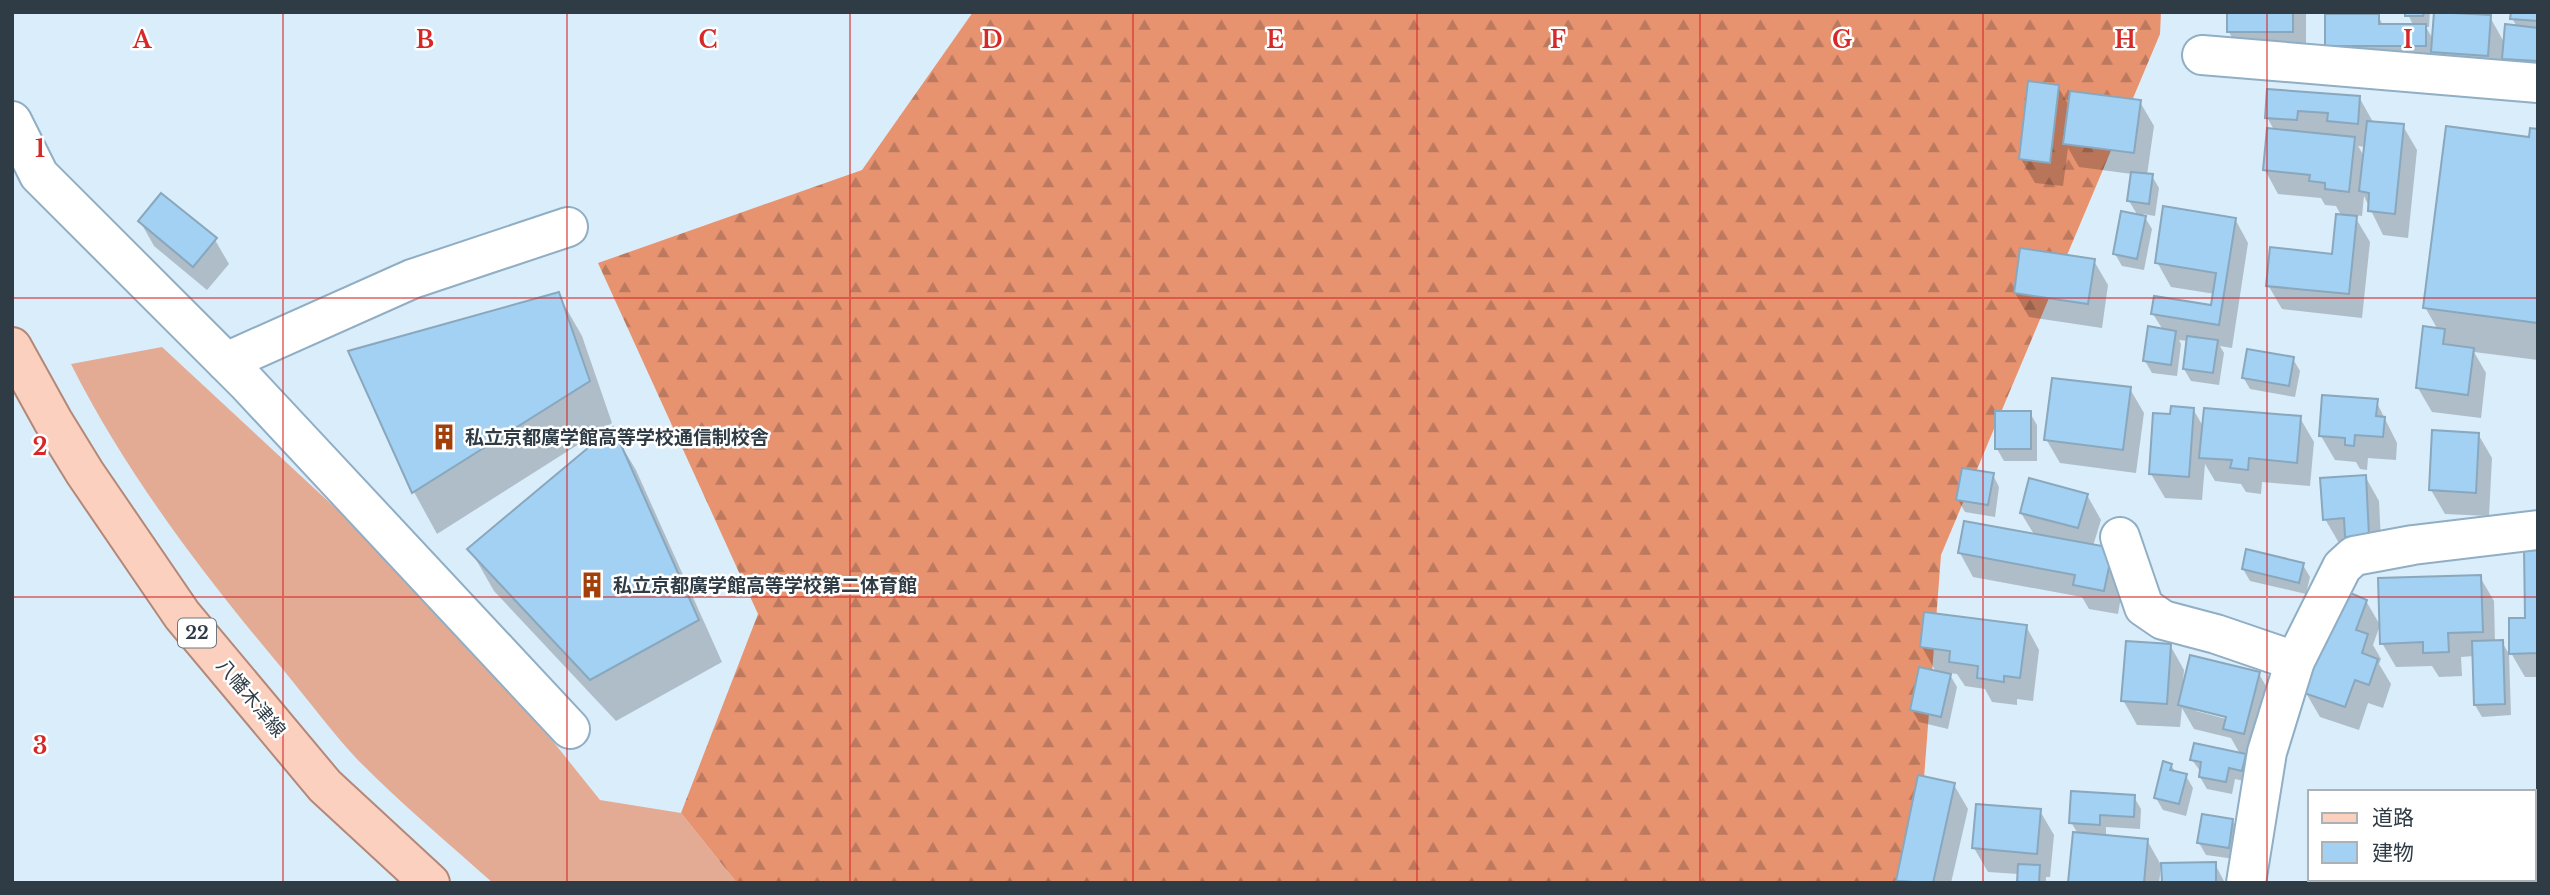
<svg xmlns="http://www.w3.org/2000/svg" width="2550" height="895" font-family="'Libre Baskerville','Noto Sans JP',serif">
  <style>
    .grass { fill: #e3ab94 }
    .forest { fill: url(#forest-firs) }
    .shadow { fill: #0003; fill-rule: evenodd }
    .building { fill: #a2d1f3; stroke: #89a7bd; stroke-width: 2 }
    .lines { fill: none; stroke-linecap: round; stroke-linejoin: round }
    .minor-casing { stroke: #90aec4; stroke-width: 42 }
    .primary-casing { stroke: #b38878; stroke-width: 42 }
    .minor { stroke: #fff; stroke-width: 38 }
    .primary { stroke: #fbd0be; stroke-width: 38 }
    .grid { fill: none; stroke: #d62828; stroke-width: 2; stroke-opacity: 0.55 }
    .labels { text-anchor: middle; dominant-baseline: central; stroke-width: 5; stroke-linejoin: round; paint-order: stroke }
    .shield { fill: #fff; stroke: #6e767d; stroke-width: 2 }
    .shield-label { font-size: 18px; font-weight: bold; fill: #303c45 }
    .poi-label { font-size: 19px; font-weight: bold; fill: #303c45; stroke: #fff; text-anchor: start }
    .street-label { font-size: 19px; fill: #303c45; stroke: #fff }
    .grid-label { font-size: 23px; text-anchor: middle; font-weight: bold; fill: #d62828; stroke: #fff; stroke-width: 5; stroke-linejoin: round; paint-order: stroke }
  </style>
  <defs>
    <pattern id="forest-firs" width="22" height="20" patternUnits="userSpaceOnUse" patternTransform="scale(1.75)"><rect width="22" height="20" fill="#e89370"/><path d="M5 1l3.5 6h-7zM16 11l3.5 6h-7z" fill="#bc795e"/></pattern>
  </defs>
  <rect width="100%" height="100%" fill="#daedfb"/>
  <path class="grass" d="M162,347L454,618L600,800L681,813L737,883H493C447,842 399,802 356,758C331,731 309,701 285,672C206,578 126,474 71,364Z"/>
  <polygon class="forest" points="973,12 2161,12 2160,34 1941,555 1916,883 737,883 681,813 758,614 598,263 862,170"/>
  <g class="shadow">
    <polygon points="2229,12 2306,12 2306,56 2242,56 2229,32"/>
    <polygon points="2407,12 2430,12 2429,27 2426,27 2434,41 2490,17 2505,44 2517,27 2512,18 2538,12 2538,72 2511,70 2502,55 2501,79 2341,69 2327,45 2378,16 2383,25 2413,25"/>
    <polygon points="2058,87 2070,107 2140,102 2154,126 2147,175 2152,176 2159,188 2155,216 2143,214 2152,229 2144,270 2122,266 2115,254 2138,216 2129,201 2132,174 2079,167 2068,148 2063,186 2035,183 2021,159"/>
    <path d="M2359,97L2373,122L2403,126L2417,150L2408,238L2383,235L2364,196L2362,216L2354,215L2370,242L2362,318L2282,309L2268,285L2333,256L2342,217L2336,206L2325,205L2321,198L2278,194L2265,170L2274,130L2267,117ZM2358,146L2366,147L2365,158Z"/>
    <polygon points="2538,131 2538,360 2474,352 2486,373 2481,418 2432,412 2418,388 2438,330 2425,307"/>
    <polygon points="2235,219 2248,243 2232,348 2220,346 2224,353 2219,385 2191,381 2184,369 2188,341 2179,340 2181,344 2177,376 2152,373 2145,361 2163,330 2153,314 2212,307 2215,294 2171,287 2157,262"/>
    <polygon points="140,221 215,240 229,264 207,290 154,246"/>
    <polygon points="2094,261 2108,285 2102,328 2029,317 2015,293"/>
    <polygon points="558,294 582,336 612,423 437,534 414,492 350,352"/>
    <polygon points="2293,359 2300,371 2295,397 2250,389 2243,377"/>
    <polygon points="2130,389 2144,413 2136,473 2060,463 2046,439"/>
    <polygon points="2376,401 2397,443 2396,460 2368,458 2367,470 2360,469 2356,462 2335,460 2321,436"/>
    <polygon points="2193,409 2204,428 2300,418 2314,442 2310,486 2262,482 2261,494 2246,492 2241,484 2215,481 2205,464 2202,500 2165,498 2151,474 2172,416"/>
    <polygon points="2030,413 2037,425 2037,461 2004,461 1997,449"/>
    <polygon points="612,430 636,470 722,662 616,721 494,591 470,549"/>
    <polygon points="2478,434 2492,458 2489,516 2445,514 2431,490"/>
    <polygon points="1993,475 1999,487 1995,517 1965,512 1958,500"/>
    <polygon points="2365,476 2379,501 2382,560 2350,542 2339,543 2325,519"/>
    <polygon points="2087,495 2101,520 2093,546 2125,574 2118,614 2089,609 2082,597 1973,577 1960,553 2035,536 2021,513"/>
    <polygon points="2538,549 2538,677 2525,677 2511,653 2527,620"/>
    <polygon points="2303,565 2310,577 2306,594 2250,581 2243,569"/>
    <polygon points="2480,577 2494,601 2495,642 2502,642 2509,654 2511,715 2482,717 2475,705 2474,656 2461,657 2462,676 2439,677 2432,666 2396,667 2382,643"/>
    <polygon points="2366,601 2380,625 2373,645 2381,659 2379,664 2391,684 2383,708 2368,703 2359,730 2320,717 2306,693"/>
    <polygon points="2026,626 2039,650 2033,701 2017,699 2017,705 1992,702 1985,689 1965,686 1957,674 1949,673 1957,687 1948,729 1919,722 1912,710 1936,672 1922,647"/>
    <path d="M2170,645L2184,670L2183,682L2259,674L2273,698L2258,757L2244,754L2251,767L2248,782L2235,779L2232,794L2207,789L2200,777L2201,772L2192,760L2240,754L2231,738L2194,729L2182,708L2180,727L2137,725L2123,700ZM2196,708L2235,718L2234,721L2196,711Z"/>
    <polygon points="2171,765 2176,773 2186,776 2193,788 2186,816 2163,810 2156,798"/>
    <polygon points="1954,785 1968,809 1951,883 1899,883 1898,880"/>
    <polygon points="2134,797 2141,809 2140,829 2106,827 2106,837 2147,840 2161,865 2215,864 2225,883 2164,883 2163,866 2161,866 2159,883 2070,883 2078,834 2071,822"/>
    <polygon points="2040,811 2054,835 2050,877 2046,877 2046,883 2018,883 2019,874 1988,872 1974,848"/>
    <polygon points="2232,820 2239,832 2235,859 2206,855 2199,843"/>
  </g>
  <g class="building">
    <rect x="2227" y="12" width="66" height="20"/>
    <polygon points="2405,12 2424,12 2423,16 2405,16"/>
    <polygon points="2434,12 2491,15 2488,56 2431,52"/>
    <polygon points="2511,12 2538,12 2538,21 2510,19"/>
    <polygon points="2325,14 2379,14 2379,24 2426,24 2426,46 2325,46"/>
    <polygon points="2505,24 2538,28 2538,61 2502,59"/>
    <polygon points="2028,81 2059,85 2050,163 2019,159"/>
    <polygon points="2267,89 2360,96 2358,124 2327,121 2328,113 2298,111 2297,120 2265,118"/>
    <polygon points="2070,91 2141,100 2134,153 2063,144"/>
    <polygon points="2367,121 2404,124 2395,214 2368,211 2369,193 2359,191"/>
    <polygon points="2446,126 2529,137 2530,128 2538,129 2538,323 2423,308"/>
    <polygon points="2267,128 2355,137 2349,192 2325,189 2325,183 2309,181 2310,175 2263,170"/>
    <polygon points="2131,172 2153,174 2149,204 2127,201"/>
    <polygon points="161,193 217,238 193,267 138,221"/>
    <polygon points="2163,206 2236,218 2219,325 2151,314 2154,296 2211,305 2216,273 2155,263"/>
    <polygon points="2121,211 2146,216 2137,259 2113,254"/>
    <polygon points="2336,214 2357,216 2349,294 2266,286 2270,247 2332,254"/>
    <polygon points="2020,248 2095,259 2088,304 2014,293"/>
    <polygon points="559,292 590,381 412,493 348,351"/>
    <polygon points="2148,326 2176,331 2171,365 2143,361"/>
    <polygon points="2423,326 2445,329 2443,344 2474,348 2468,395 2416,388"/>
    <polygon points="2187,336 2218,340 2213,373 2183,369"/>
    <polygon points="2247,349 2294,357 2289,386 2242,378"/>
    <polygon points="2052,378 2131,387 2123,450 2044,440"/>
    <polygon points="2322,395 2378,399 2376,416 2385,417 2383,437 2355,435 2354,446 2345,445 2345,438 2319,436"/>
    <polygon points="2171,406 2194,408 2189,477 2149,474 2153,413 2170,414"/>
    <polygon points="2204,408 2301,416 2297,463 2249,458 2248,470 2230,468 2232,460 2199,458"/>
    <rect x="1995" y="411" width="36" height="38"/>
    <polygon points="613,427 699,620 590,680 467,549"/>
    <polygon points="2432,430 2479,433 2476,493 2429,490"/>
    <polygon points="1962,468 1994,473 1988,505 1956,500"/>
    <polygon points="2366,475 2369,536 2345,537 2344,518 2323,520 2320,478"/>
    <polygon points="2029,478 2088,494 2078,528 2020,513"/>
    <polygon points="1964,521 2113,548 2104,591 2073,585 2075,575 1958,553"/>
    <polygon points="2524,547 2538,547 2538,653 2509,654 2509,618 2525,618"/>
    <polygon points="2246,549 2304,563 2299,583 2242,569"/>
    <polygon points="2481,575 2483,632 2448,633 2449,652 2423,653 2423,642 2380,644 2378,578"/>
    <polygon points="2348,592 2367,600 2356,630 2368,634 2362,653 2378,659 2369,685 2355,680 2345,707 2304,693 2333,610"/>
    <polygon points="1924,612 2027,625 2020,678 2004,676 2004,682 1977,678 1978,666 1949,662 1950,651 1920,647"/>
    <polygon points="2503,640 2505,704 2474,705 2472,641"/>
    <polygon points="2126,641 2171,644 2167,704 2121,701"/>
    <polygon points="2190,655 2260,672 2244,734 2223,729 2226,717 2178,705"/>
    <polygon points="1919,667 1951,674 1941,717 1910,710"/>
    <polygon points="2194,743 2246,754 2242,771 2229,768 2226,782 2199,777 2201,762 2190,760"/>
    <polygon points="2163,761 2172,764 2170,770 2187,774 2179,804 2154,798"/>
    <polygon points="1918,775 1955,783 1933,883 1896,881"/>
    <polygon points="2071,791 2135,795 2134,817 2100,815 2100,825 2069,823"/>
    <polygon points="1976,804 2041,809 2037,854 1972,848"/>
    <polygon points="2202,814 2233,819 2229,848 2197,843"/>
    <polygon points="2073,832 2148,839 2144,883 2068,883"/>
    <polygon points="2216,862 2216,883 2162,883 2161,863"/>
    <polygon points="2018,864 2040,865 2039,883 2017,883"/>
  </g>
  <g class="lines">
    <g class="minor-casing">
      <g id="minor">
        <polyline points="2202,55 2538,83"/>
        <polyline points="12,121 39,175 247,383 570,729"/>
        <polyline points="226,362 412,279 568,227"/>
        <polyline points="2120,537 2144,607 2163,620 2216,634 2295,661"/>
        <polyline points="2246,883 2267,752 2295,661 2342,567 2354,556 2413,545 2538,530"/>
      </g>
    </g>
    <g class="primary-casing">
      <polyline id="primary" points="12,347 53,421 85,473 182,615 325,786 430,883"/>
    </g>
    <use href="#minor" class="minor"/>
    <use href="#primary" class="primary"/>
  </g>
  <path class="grid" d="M283,12V883M567,12V883M850,12V883M1133,12V883M1417,12V883M1700,12V883M1983,12V883M2267,12V883M12,298H2538M12,597H2538"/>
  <defs>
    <g id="building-bare" transform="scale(2.1)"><path d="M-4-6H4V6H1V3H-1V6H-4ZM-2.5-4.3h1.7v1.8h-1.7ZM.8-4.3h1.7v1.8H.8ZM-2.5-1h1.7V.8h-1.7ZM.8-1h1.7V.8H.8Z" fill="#a34009" stroke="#fff" stroke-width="2.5" paint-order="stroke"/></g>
  </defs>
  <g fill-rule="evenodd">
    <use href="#building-bare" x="444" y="437"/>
    <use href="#building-bare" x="592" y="585"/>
  </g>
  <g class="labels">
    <rect class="shield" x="178" y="618.5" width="38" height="29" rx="5"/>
    <g class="shield-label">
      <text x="197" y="633">22</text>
    </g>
    <g class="poi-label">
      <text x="465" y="437">私立京都廣学館高等学校通信制校舎</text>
      <text x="613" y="585">私立京都廣学館高等学校第二体育館</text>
    </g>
    <g class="street-label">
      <text transform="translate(251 698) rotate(50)">八幡木津線</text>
    </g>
  </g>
  <g class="grid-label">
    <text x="142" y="48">A</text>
    <text x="425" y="48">B</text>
    <text x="708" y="48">C</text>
    <text x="992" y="48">D</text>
    <text x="1275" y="48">E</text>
    <text x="1558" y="48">F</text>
    <text x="1842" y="48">G</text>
    <text x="2125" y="48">H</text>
    <text x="2408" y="48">I</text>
    <text x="40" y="157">1</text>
    <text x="40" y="455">2</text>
    <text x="40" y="754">3</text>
  </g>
  <rect width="2550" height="895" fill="none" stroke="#303c45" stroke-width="28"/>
  <rect x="2308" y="790" width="228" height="91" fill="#ffffff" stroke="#acb1b5" stroke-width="2"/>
  <rect x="2322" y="813" width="35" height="10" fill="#fbd0be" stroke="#acb1b5" stroke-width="2"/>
  <text x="2372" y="825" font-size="21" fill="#303c45">道路</text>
  <rect x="2322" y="842" width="35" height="21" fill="#a2d1f3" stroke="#acb1b5" stroke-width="2"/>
  <text x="2372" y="860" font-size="21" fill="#303c45">建物</text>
</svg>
